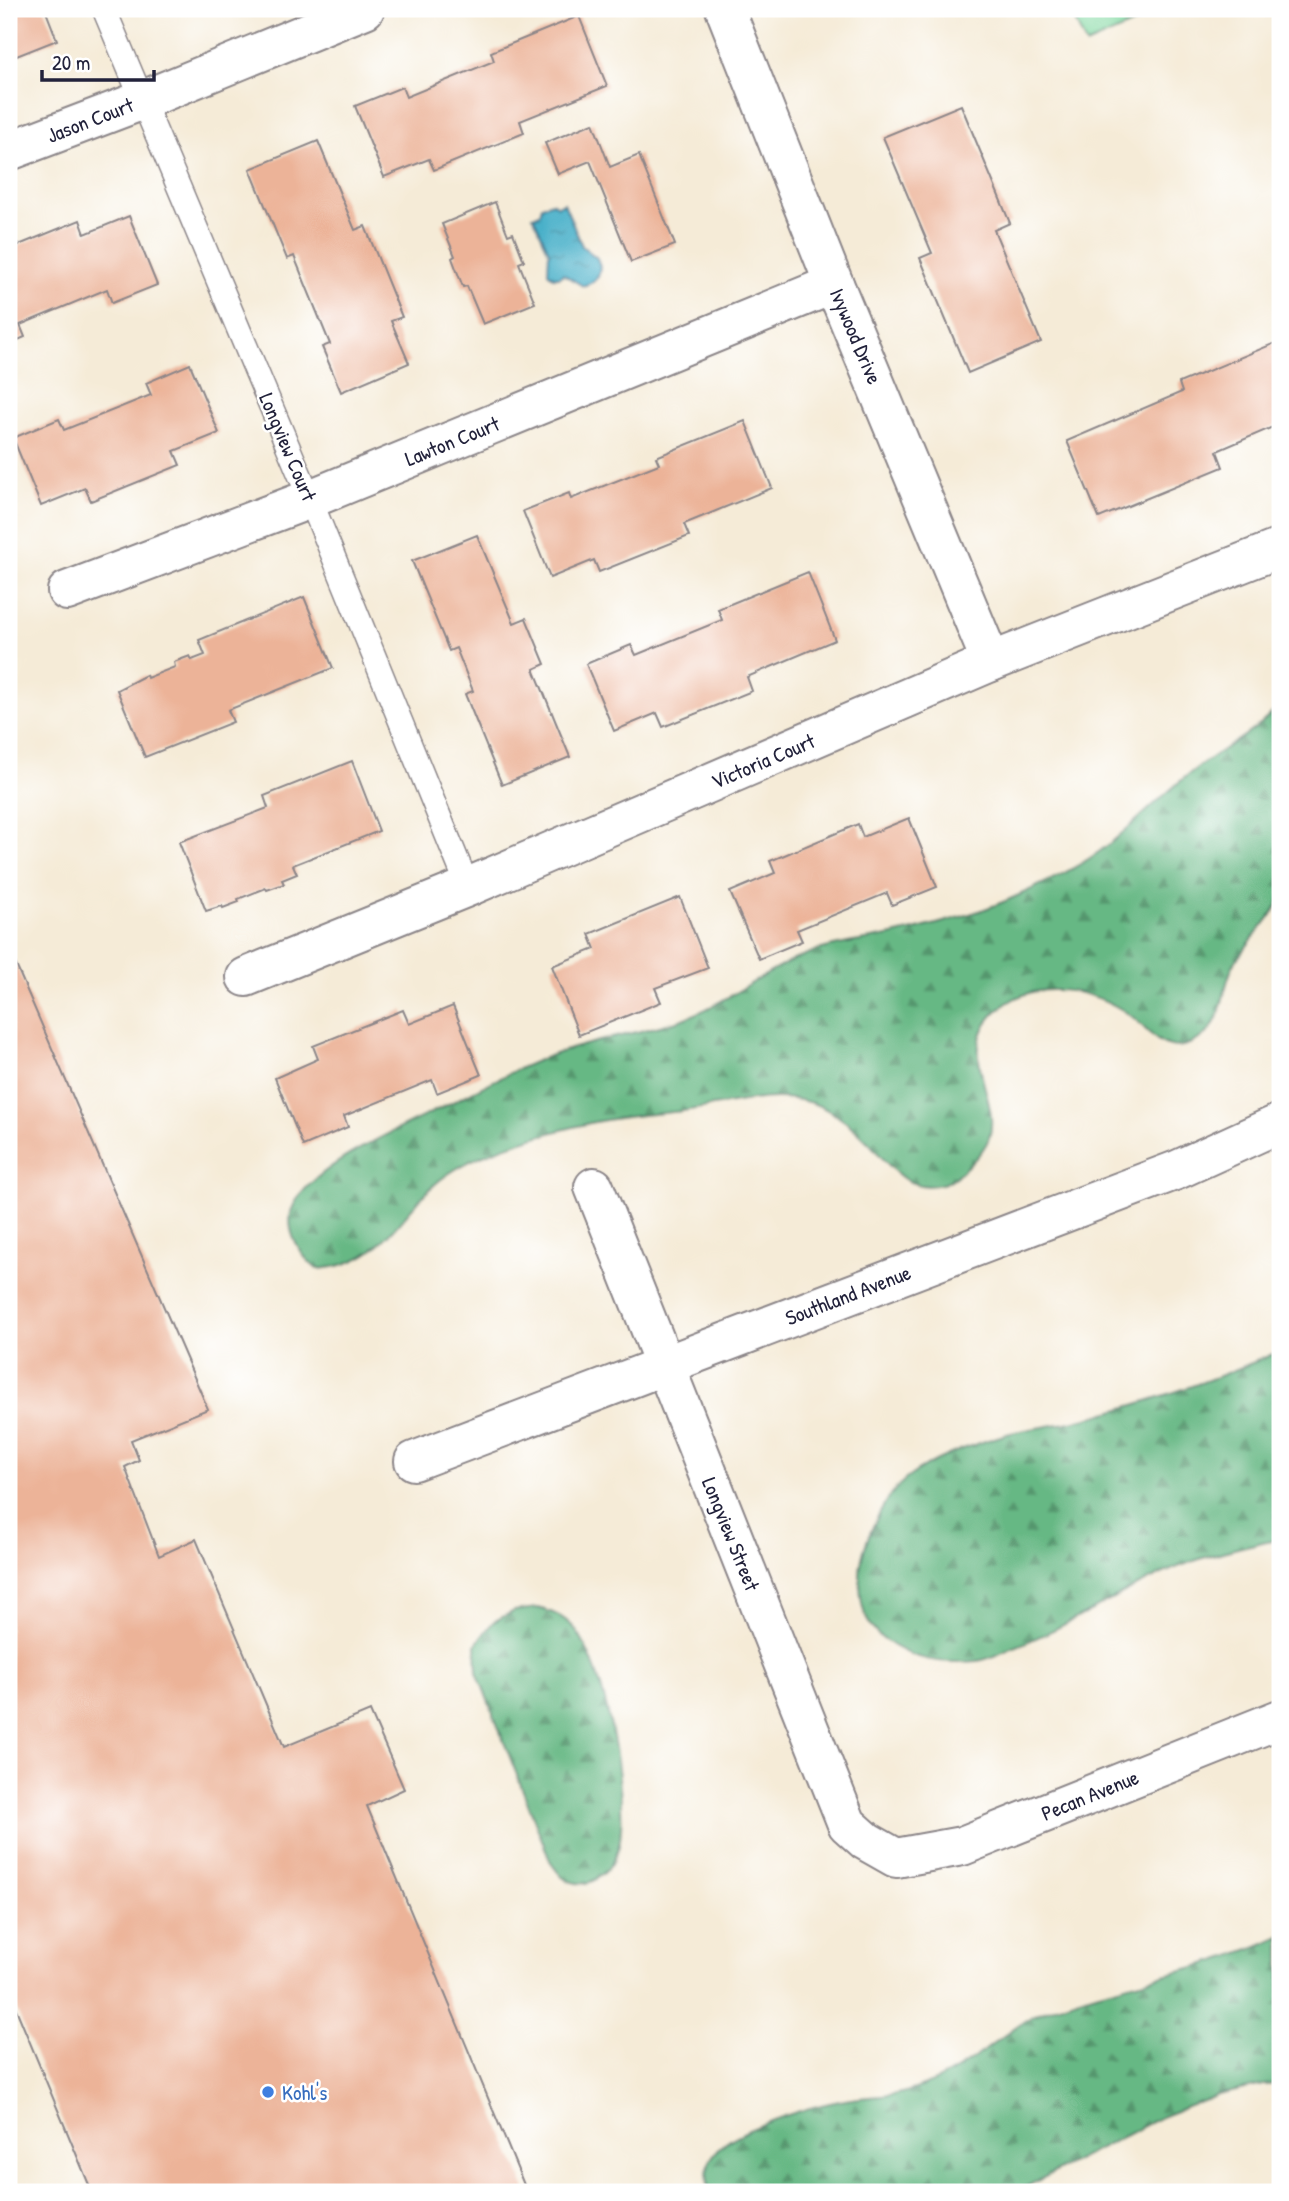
<svg xmlns="http://www.w3.org/2000/svg" width="1289" height="2201" font-family="'Patrick Hand',sans-serif">
  <style>
    .grass { fill: #7dd79d; stroke: #507c6c; stroke-width: 2 }
    .forest { fill: url(#forest-firs); stroke: #446d60; stroke-width: 2 }
    .water { fill: url(#water-ripples); stroke: #366982; stroke-width: 2 }
    .building { fill: #ecb398 }
    .lines { fill: none; stroke-linecap: round; stroke-linejoin: round }
    .lane-casing { stroke: #8c8689; stroke-width: 26 }
    .street-casing { stroke: #8c8689; stroke-width: 42 }
    .lane { stroke: #fff; stroke-width: 23 }
    .street { stroke: #fff; stroke-width: 38 }
    .shop-dot { fill: #3f7fe0; stroke: #fff; stroke-width: 2.5 }
    .labels { text-anchor: middle; dominant-baseline: central; stroke-width: 5; stroke-linejoin: round; paint-order: stroke }
    .street-label { font-size: 21px; fill: #22223b; stroke: #fff }
    .shop-label { font-size: 21px; fill: #366cbe; stroke: #fff; text-anchor: start }
  </style>
  <defs>
    <pattern id="forest-firs" width="22" height="20" patternUnits="userSpaceOnUse" patternTransform="scale(1.75)"><rect width="22" height="20" fill="#66b884"/><path d="M5 1l3.5 6h-7zM16 11l3.5 6h-7z" fill="#54956d"/></pattern>
    <pattern id="water-ripples" width="26" height="14" patternUnits="userSpaceOnUse" patternTransform="scale(1.75)"><rect width="26" height="14" fill="#4ab0c9"/><path d="M2 4q2-2 4 0t4 0M15 11q2-2 4 0t4 0" fill="none" stroke="#3d8fa4"/></pattern>
  </defs>
  <rect width="100%" height="100%" fill="#fff"/>
  <filter id="ink" filterUnits="userSpaceOnUse"><feTurbulence type="fractalNoise" baseFrequency=".0143" numOctaves="2"/><feDisplacementMap in="SourceGraphic" scale="14" xChannelSelector="R" yChannelSelector="G"/><feConvolveMatrix kernelMatrix="1 2 1 2 8 2 1 2 1" color-interpolation-filters="sRGB"/></filter>
  <filter id="wash" filterUnits="userSpaceOnUse"><feTurbulence type="fractalNoise" baseFrequency=".00686" numOctaves="4" result="noise"/><feDisplacementMap in="SourceGraphic" scale="28" xChannelSelector="R" yChannelSelector="G"/><feGaussianBlur stdDeviation="1.57" result="paint"/><feColorMatrix in="noise" values="0 0 0 0 0 0 0 0 0 0 0 0 0 0 0 0 0 1.4 0 .05"/><feComposite in="paint" operator="in"/></filter>
  <g filter="url(#wash)">
    <rect width="100%" height="100%" fill="#f5ebd7"/>
    <polygon class="grass" points="1070,9 1143,9 1147,18 1086,45"/>
    <g class="forest">
      <path d="M1280,704C1280,749 1280,794 1280,839C1280,858 1284,881 1280,899C1277,913 1242,948 1233,966C1222,988 1224,1017 1206,1034C1198,1041 1182,1049 1171,1046C1154,1043 1144,1025 1130,1015C1093,989 1034,977 998,1010C953,1052 1002,1098 989,1138C986,1146 978,1156 972,1162C963,1170 953,1181 942,1184C904,1193 891,1166 869,1143C855,1128 841,1116 822,1107C779,1087 727,1106 682,1111C650,1115 618,1116 586,1124C540,1135 478,1150 440,1180C396,1216 384,1265 317,1269C298,1254 281,1225 296,1201C322,1160 403,1127 447,1105C482,1087 518,1067 555,1054C597,1039 642,1033 683,1019C732,1001 772,964 822,949C845,942 870,940 893,935C932,926 983,912 1019,895C1049,881 1082,866 1108,845C1138,821 1164,793 1194,770C1222,748 1258,732 1280,704Z"/>
      <path d="M1280,1351V1538C1240,1547 1201,1556 1164,1573C1112,1597 1065,1628 1012,1648C1001,1653 989,1660 977,1661C941,1664 912,1661 883,1639C863,1624 860,1601 860,1578C859,1547 885,1493 910,1476C935,1458 977,1443 1007,1434C1029,1428 1053,1426 1075,1421C1145,1404 1214,1380 1280,1351Z"/>
      <path d="M537,1608C551,1611 564,1616 574,1628C606,1668 627,1788 620,1840C616,1866 594,1894 565,1879C560,1876 555,1868 551,1863L477,1672L476,1644L493,1622L514,1611Z"/>
      <path d="M1280,1936V2084L1263,2085L1218,2095L1161,2117L1016,2192H710C699,2158 721,2143 749,2130C781,2116 811,2106 845,2100C869,2096 896,2097 918,2088C937,2081 957,2070 974,2058C997,2043 1018,2021 1044,2011C1121,1979 1205,1973 1280,1936Z"/>
    </g>
    <polygon class="water" points="552,202 557,206 564,203 582,246 597,258 600,267 598,277 591,283 583,286 563,274 559,277 553,277 548,272 549,252 533,216 540,213 542,206"/>
    <g id="blocks">
      <g class="building">
        <polygon points="9,9 45,9 57,40 9,59"/>
        <polygon points="579,16 607,86 520,121 524,133 434,170 429,159 384,177 355,106 402,87 406,97 494,61 491,52"/>
        <polygon points="961,105 1010,223 994,230 1041,342 968,373 920,258 932,253 883,137"/>
        <polygon points="593,123 610,167 639,155 675,245 631,262 590,161 558,174 545,143"/>
        <polygon points="318,141 355,230 365,226 402,317 391,321 409,363 341,392 322,347 330,344 294,256 287,259 250,169"/>
        <polygon points="495,202 508,235 513,233 524,261 519,263 535,303 483,324 467,286 463,287 452,258 455,256 442,224"/>
        <polygon points="129,216 157,285 112,303 107,289 20,325 25,337 9,344 9,249 80,220 85,234"/>
        <polygon points="1280,341 1280,424 1217,451 1223,467 1099,518 1067,441 1182,392 1179,383"/>
        <polygon points="190,364 219,433 174,451 180,465 91,501 85,488 41,506 13,438 59,419 64,430 151,395 146,383"/>
        <polygon points="745,421 772,488 684,524 689,536 599,572 594,560 550,578 523,511 569,493 571,499 659,464 656,457"/>
        <polygon points="477,535 514,623 526,618 545,664 534,669 570,757 502,785 465,694 473,691 456,648 449,651 412,561"/>
        <polygon points="808,572 835,640 747,677 752,691 663,727 657,713 614,731 586,664 631,645 636,655 722,620 718,609"/>
        <polygon points="304,597 333,668 228,710 233,722 145,757 117,690 146,675 147,678 175,667 174,662 190,656 192,660 205,655 199,640"/>
        <polygon points="352,761 379,831 293,865 297,874 282,880 284,884 267,890 266,888 238,899 239,902 223,908 222,906 206,911 179,842 268,808 264,796"/>
        <polygon points="909,818 937,887 892,905 887,893 797,930 802,941 759,959 730,892 775,873 770,861 858,824 863,837"/>
        <polygon points="680,897 708,968 655,988 661,1002 579,1035 552,966 595,949 589,934"/>
        <polygon points="9,949 208,1409 131,1440 139,1460 125,1467 159,1556 196,1539 284,1747 370,1711 404,1789 367,1806 527,2192 92,2192 9,1992"/>
        <polygon points="453,1006 481,1075 437,1093 432,1080 344,1116 348,1127 303,1146 275,1078 318,1059 313,1046 403,1010 409,1024"/>
      </g>
    </g>
  </g>
  <g filter="url(#ink)">
    <use href="#blocks" fill-opacity="0" stroke="#8c8689" stroke-width="2"/>
    <g class="lines">
      <g class="lane-casing">
        <polyline id="lane" points="104,9 310,499 468,887"/>
      </g>
      <g class="street-casing">
        <g id="street">
          <polyline points="725,9 834,284 991,662"/>
          <polyline points="9,151 143,100 365,9"/>
          <polyline points="67,591 310,499 834,284"/>
          <polyline points="246,977 468,887 991,662 1280,548"/>
          <polyline points="594,1187 847,1824 866,1841 896,1858 962,1846 1280,1719"/>
          <polyline points="414,1461 1177,1170 1280,1123"/>
        </g>
      </g>
      <use href="#lane" class="lane"/>
      <use href="#street" class="street"/>
    </g>
  </g>
  <circle class="shop-dot" cx="268" cy="2092" r="7"/>
  <g class="labels">
    <g class="street-label">
      <text transform="translate(90 120) rotate(-21)">Jason Court</text>
      <text transform="translate(856 336) rotate(67)">Ivywood Drive</text>
      <text transform="translate(452 441) rotate(-22)">Lawton Court</text>
      <text transform="translate(288 447) rotate(67)">Longview Court</text>
      <text transform="translate(763 761) rotate(-23)">Victoria Court</text>
      <text transform="translate(848 1295) rotate(-21)">Southland Avenue</text>
      <text transform="translate(731 1534) rotate(68)">Longview Street</text>
      <text transform="translate(1090 1795) rotate(-22)">Pecan Avenue</text>
    </g>
    <g class="shop-label">
      <text x="282" y="2092">Kohl's</text>
    </g>
  </g>
  <rect width="1289" height="2201" fill="none" stroke="#fff" stroke-width="35"/>
  <path d="M42 70v10h112v-10" fill="none" stroke="#22223b" stroke-width="3.5"/>
  <text x="52" y="70" font-size="21" fill="#22223b" stroke="#ffffff" stroke-width="5" paint-order="stroke">20 m</text>
</svg>
